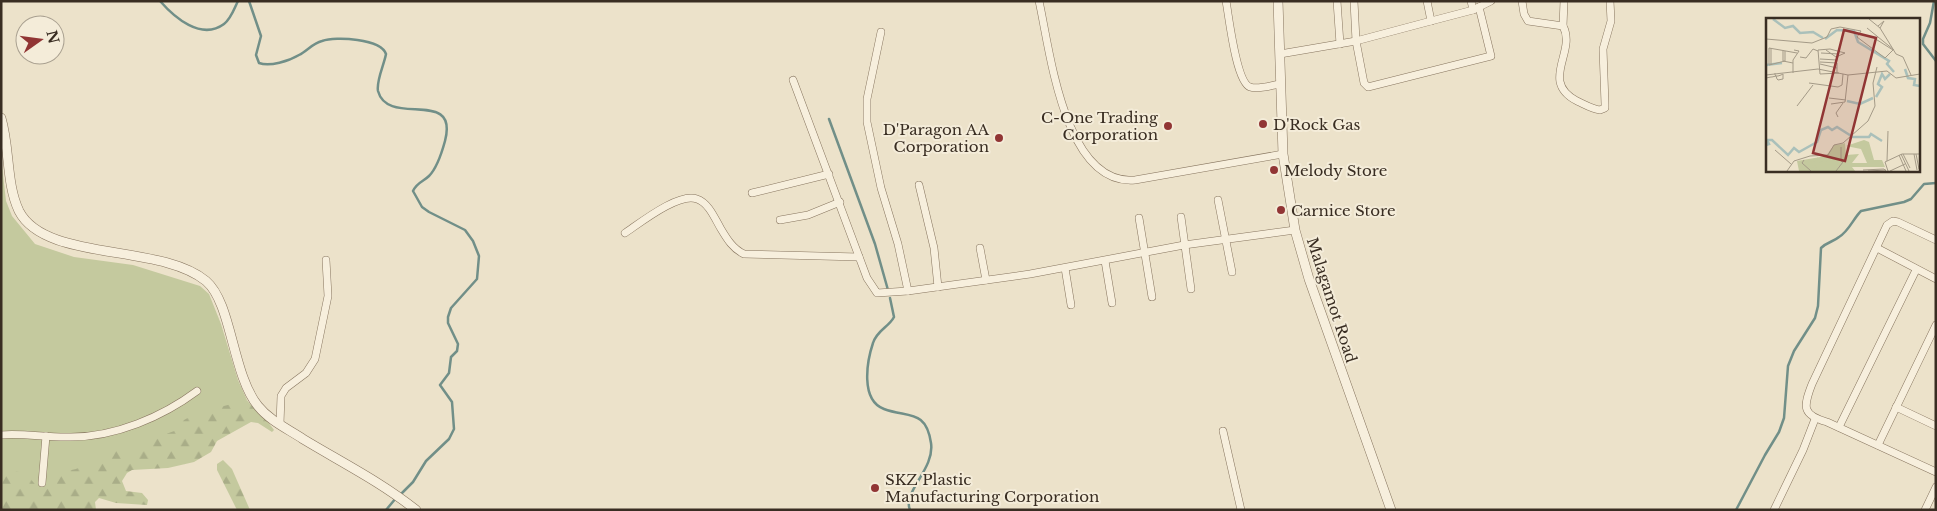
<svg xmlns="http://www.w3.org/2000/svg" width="1937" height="511" font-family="'Libre Baskerville',serif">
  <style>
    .green { fill: #c4c99e }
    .forest { fill: url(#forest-firs) }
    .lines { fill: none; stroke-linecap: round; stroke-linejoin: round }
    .stream { stroke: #718f88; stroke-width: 2.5 }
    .minor-casing { stroke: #87755f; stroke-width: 8 }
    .tertiary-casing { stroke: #87755f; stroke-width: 10 }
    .minor { stroke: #f7efdd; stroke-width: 7 }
    .tertiary { stroke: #f7efdd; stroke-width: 9 }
    .poi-dot { fill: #913534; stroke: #f4ecd9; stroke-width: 2 }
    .labels { text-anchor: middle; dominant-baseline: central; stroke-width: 4; stroke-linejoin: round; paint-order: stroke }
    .poi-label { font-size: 15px; fill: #392d22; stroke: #f4ecd9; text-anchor: start }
    .street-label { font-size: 15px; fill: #392d22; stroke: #f4ecd9 }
    .inset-river { fill: none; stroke: #aac0ba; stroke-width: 2.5 }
    .inset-road { fill: none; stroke: #a49a87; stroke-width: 1 }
    .view { fill: #913534; fill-opacity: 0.15; stroke: #913534; stroke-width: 2.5 }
    .inset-edge { fill: none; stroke: #392d22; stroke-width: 2.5 }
  </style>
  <defs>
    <pattern id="forest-firs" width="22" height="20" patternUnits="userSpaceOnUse" patternTransform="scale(1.25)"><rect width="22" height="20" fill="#c4c99e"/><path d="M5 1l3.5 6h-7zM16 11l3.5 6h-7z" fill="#a9ad88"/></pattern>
  </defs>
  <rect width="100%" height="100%" fill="#ece2ca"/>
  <polygon class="green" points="1,157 6,201 12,216 35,244 74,257 133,265 200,286 209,294 221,324 238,380 247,400 55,510 1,510"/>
  <g class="forest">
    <path d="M247,400C255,411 267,419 274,430L272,432L258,423L251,422L217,441L211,452L194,462L168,468L132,470L127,473L122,481L126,491L142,493L148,500L147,505L116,503L99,498L95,502L96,510H1L3,473C28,468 27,477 42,492L48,488L53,469L59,466L67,471L76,469L115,448L145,450L151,443L154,434H166L177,430L184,420L197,413Z"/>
    <polygon points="223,460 232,469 250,510 237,510 217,470 217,464"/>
  </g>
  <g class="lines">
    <g class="stream">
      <path d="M160,1C174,17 201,41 224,24C231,19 234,9 238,1"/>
      <path d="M249,1L261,36L256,55L259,63C270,67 289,61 299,55C307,51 313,43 322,41C336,36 381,39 386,54C384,65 376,81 378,91C388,128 459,87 445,141C442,152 437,168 429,176C423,182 417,182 413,191L422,207L429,212L465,230L473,241L479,256L477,279L451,308L448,317V323L458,344L457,351L451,357L449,373L440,385L452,402L454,429L449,439L426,461L413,482L400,495"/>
      <polyline points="1934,1 1930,23 1923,39 1923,44 1936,61"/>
      <polyline points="829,119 875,244 888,290"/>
      <path d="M890,298L894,317C889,327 877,330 873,343C867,361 860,400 884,409C908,418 926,409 931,443C935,469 902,492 910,510"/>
      <polyline points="386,510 396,498"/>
      <path d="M1736,510L1765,455L1779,432L1784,418L1788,366L1794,351L1815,318L1818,306L1821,248C1827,242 1833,242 1839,237C1849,231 1853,219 1861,211L1904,202L1911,199L1924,184L1936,183"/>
    </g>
    <g class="minor-casing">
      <g id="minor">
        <path d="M1039,1C1050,50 1064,186 1135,180L1283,154"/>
        <path d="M1226,1C1229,17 1236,82 1250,87C1258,90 1272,85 1281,84"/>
        <polyline points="1337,1 1340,44"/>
        <polyline points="1354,1 1356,41 1364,83 1368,87 1491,56 1479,7"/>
        <polyline points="1471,1 1473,10"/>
        <path d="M1522,1L1524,14L1528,21L1563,26C1577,52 1539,81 1577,101C1584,104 1592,109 1600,110L1605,108V104L1603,49L1611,21L1610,1"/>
        <polyline points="1431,21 1473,10 1491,1"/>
        <polyline points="1563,26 1564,1"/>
        <polyline points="881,32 867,99 867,122 881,188 898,244 908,291"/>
        <polyline points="1280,54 1356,41 1431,21 1427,1"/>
        <polyline points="793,80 867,278 877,293 908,291 1030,274 1184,245 1295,230"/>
        <polyline points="919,185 934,248 938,287"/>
        <polyline points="752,193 829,174"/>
        <polyline points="1218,200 1232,272"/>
        <polyline points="1181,217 1191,289"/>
        <polyline points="1139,218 1152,297"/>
        <polyline points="780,220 808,215 840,202"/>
        <path d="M625,233C640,223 679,192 697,199C709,203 715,219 721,229C727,239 733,249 744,254L859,257"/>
        <path d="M1936,240L1898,222L1893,221L1887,225L1812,384C1803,407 1802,415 1827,422L1936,472"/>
        <polyline points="980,248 986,280"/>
        <polyline points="1877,248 1936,279"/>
        <polyline points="1105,261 1112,303"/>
        <polyline points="1065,268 1071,305"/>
        <polyline points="1896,407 1936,426"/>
        <polyline points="280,424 281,396 286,388 306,373 315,359 328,296 326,260"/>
        <polyline points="1839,427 1916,270"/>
        <polyline points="1223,431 1241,510"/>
        <path d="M1,435C24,433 48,438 71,437C115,437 162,417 197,391"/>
        <polyline points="1878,445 1936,325"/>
        <polyline points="42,483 46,436"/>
        <polyline points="1774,510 1803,450 1815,419"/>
        <polyline points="1925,510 1936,487"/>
      </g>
    </g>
    <g class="tertiary-casing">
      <g id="tertiary">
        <polyline points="1278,1 1283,154 1295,230 1309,279 1391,510"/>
        <path d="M1,118C10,148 6,184 19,211C45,262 160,243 206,281C232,303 232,374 258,406C270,421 288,429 303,439C341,462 381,482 416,510"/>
      </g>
    </g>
    <use href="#minor" class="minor"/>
    <use href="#tertiary" class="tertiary"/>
  </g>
  <g class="poi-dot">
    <circle cx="1263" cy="124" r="5"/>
    <circle cx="1168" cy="126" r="5"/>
    <circle cx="999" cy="138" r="5"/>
    <circle cx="1274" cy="170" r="5"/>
    <circle cx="1281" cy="210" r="5"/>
    <circle cx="875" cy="488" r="5"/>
  </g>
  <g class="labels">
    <g class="poi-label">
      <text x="1158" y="117" text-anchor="end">C-One Trading<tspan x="1158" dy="17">Corporation</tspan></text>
      <text x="1273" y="124">D'Rock Gas</text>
      <text x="989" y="129" text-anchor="end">D'Paragon AA<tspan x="989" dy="17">Corporation</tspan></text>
      <text x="1284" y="170">Melody Store</text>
      <text x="1291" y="210">Carnice Store</text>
      <text x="885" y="479">SKZ Plastic<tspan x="885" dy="17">Manufacturing Corporation</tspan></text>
    </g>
    <g class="street-label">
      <text transform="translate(1332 300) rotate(72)">Malagamot Road</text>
    </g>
  </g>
  <g transform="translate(1766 18)">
    <rect width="154" height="154" fill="#ece2ca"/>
    <path d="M76,126L82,146L89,153H33L31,143L60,138L68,127Z" fill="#c4c99e"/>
    <path d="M98,122L103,124L108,142H116L119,149H86L89,153L82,150L80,153H51L46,149L51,150L50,147L46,148L44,152L37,148L43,146L40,142L48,144L52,139V145L57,143L59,147L61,142L66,146V140L72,145L68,148L75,144L78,148L76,126L79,125L80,137L93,136L86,145H101L95,131L80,128Z" fill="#c4c99e"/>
    <path class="inset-river" d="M7,1L19,10L27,8L34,15L47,14L57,20M59,21L71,12L88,13L92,24L123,43L121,46L128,54M0,47L16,45M139,51L142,60L149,61L148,67L154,68M110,79L116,69L112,66L116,56L119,61L124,56M81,83L94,86L107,80M0,127L3,126L1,122H6L22,137L28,130L33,134L51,124L55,112L62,109L66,112L71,109L87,119H103L105,116L116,123"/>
    <path class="inset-road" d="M103,1L114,10L130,36L137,39L145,57M112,8L118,3L114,10M101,10L128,32M108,20L127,32M0,21L46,25L61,19L65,11L74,9L95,13L91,19L119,40L127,32M3,30V47L19,43V33M3,30L31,35M5,30V47M17,32V43L27,45M60,32L70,39L79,35L64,31L52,32L54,56L73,55M55,35L73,36M34,39L40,40L47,31L52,33M54,41L71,42M54,44L71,45V55M54,46L71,50M27,55V42L33,33L28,32M0,57L52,51L82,57L121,53L130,60L154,56M0,60L5,59H6L10,58H12L15,57L17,56V61L12,62L11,61L10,58L9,57V55M43,65L72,69L76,67L77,56M63,80L80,82M65,86L79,84L82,57M31,88L47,67M72,99L70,95L77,85M9,132L25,146M135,136L143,153M137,136L144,150M148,136L151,152M150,136L153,151M133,137L140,153M38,142L36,145L45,153M121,143L122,113M97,152L118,151L120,153M21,153L28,143L44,138L62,137L68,127L77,125L102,103L109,88L107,65L111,49M70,153L77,144L75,143V129M102,153L120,152M122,153L119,144L136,136H154M124,153L139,146"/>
    <path class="view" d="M78,12L110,20L79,143L47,135Z"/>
    <rect width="154" height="154" class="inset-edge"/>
  </g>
  <rect width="1937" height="511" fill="none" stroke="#392d22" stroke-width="5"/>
  <g transform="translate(40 40) rotate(76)"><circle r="24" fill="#f4ecd9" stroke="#a9a090"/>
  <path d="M0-4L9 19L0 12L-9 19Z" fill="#913534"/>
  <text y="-8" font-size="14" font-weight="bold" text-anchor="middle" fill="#392d22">N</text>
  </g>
</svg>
